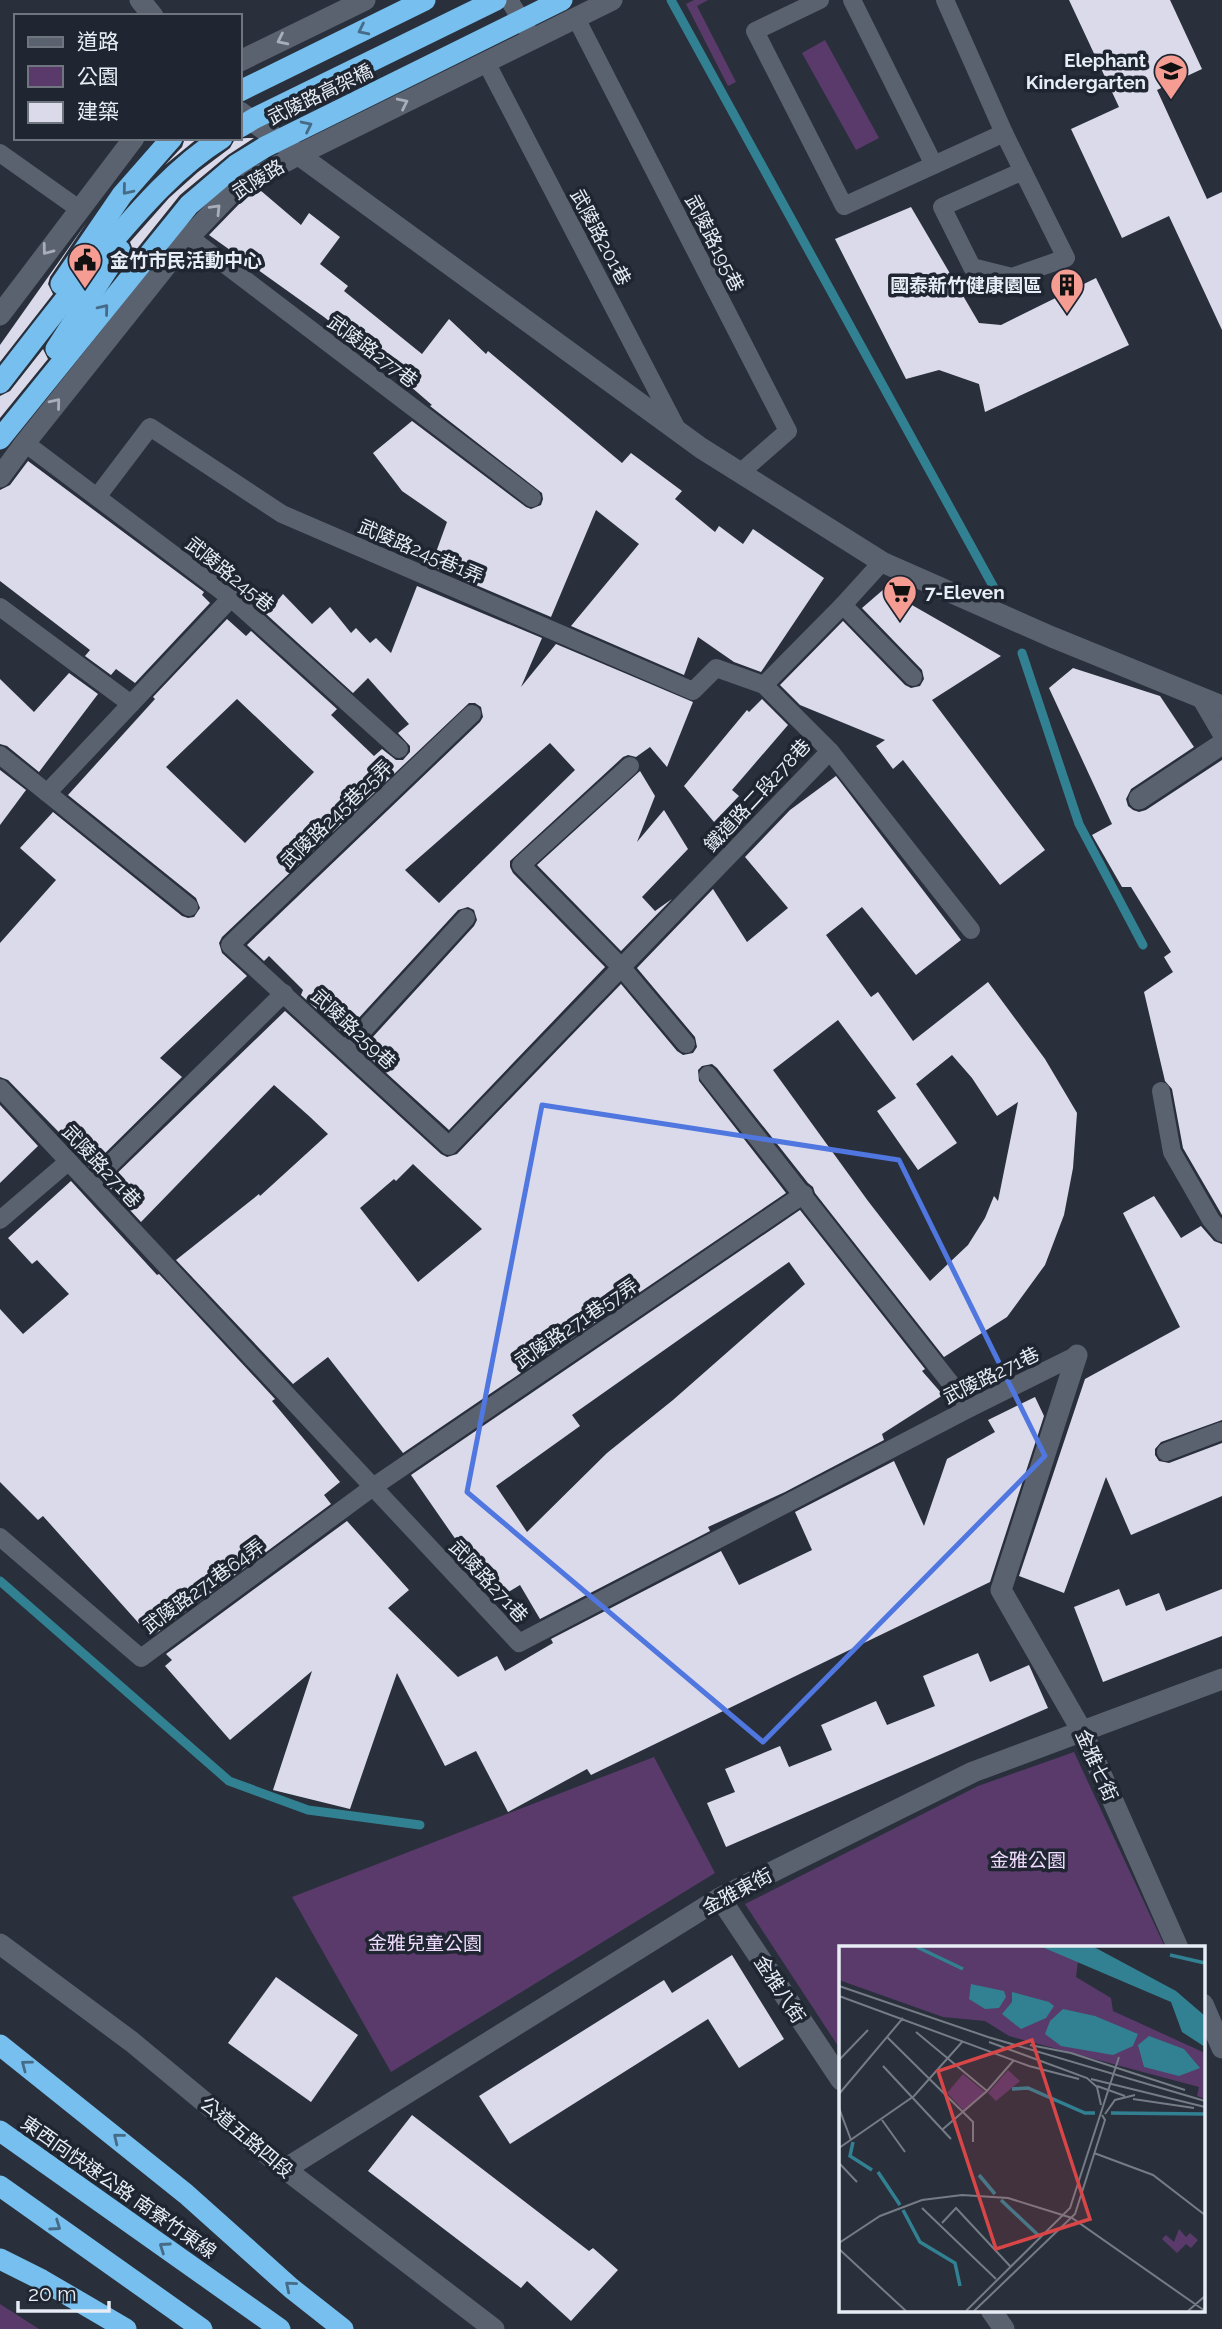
<svg xmlns="http://www.w3.org/2000/svg" width="1222" height="2329" font-family="Raleway,'Noto Sans TC',sans-serif">
  <style>
    .green { fill: #593a6a }
    .lines { fill: none; stroke-linecap: round; stroke-linejoin: round }
    .stream { stroke: #328192; stroke-width: 9 }
    .building { fill: #dbdaeb; fill-rule: evenodd }
    .lane { stroke: #5a626f; stroke-width: 18 }
    .street { stroke: #5a626f; stroke-width: 21 }
    .secondary { stroke: #5a626f; stroke-width: 21 }
    .highway { stroke: #76bfee; stroke-width: 21 }
    .oneway { stroke: #466b86 }
    .oneway2 { stroke: #a8aeb9 }
    .marked { fill: none; stroke: #5076df; stroke-width: 5; stroke-linejoin: round }
    .labels { text-anchor: middle; dominant-baseline: central; stroke-width: 7; stroke-linejoin: round; paint-order: stroke }
    .poi-label { font-size: 19px; font-weight: bold; fill: #e8edf5; stroke: #1f2631; text-anchor: end }
    .street-label { font-size: 19px; fill: #e8edf5; stroke: #1f2631 }
    .park-label { font-size: 19px; fill: #f0dbfe; stroke: #1f2631 }
    .inset-river { fill: none; stroke: #328192; stroke-width: 3.5 }
    .inset-road { fill: none; stroke: #757c86; stroke-width: 2 }
    .view { fill: #d94647; fill-opacity: 0.15; stroke: #d94647; stroke-width: 3.5 }
    .inset-edge { fill: none; stroke: #e8edf5; stroke-width: 3.5 }
  </style>
  <rect width="100%" height="100%" fill="#29303c"/>
  <g class="green">
    <polygon points="694,0 708,0 697,6 736,82 728,86 686,4"/>
    <polygon points="825,40 879,138 856,150 802,53"/>
    <polygon points="1074,1752 1165,1947 841,1948 840,2049 745,1904 978,1786"/>
    <polygon points="654,1757 715,1873 391,2072 292,1897"/>
    <polygon points="0,2304 39,2329 0,2329"/>
  </g>
  <g class="lines">
    <g class="stream">
      <polyline points="671,0 998,595"/>
      <polyline points="1022,653 1079,824 1143,945"/>
      <polyline points="0,1581 229,1781 308,1810 420,1825"/>
    </g>
  </g>
  <g class="building">
    <polygon points="1069,0 1170,0 1202,69 1157,90 1207,199 1222,192 1222,330 1169,216 1122,238 1071,129 1119,107"/>
    <polygon points="185,138 198,138 165,165 182,147"/>
    <polygon points="247,138 254,138 228,155 180,195 132,255 133,250 130,242 169,198 198,172 230,148 235,139"/>
    <polygon points="260,190 301,225 309,213 340,237 320,264 348,286 344,291 422,354 449,319 486,354 488,351 622,463 631,453 682,491 675,499 715,532 719,526 743,544 753,529 824,578 761,672 734,662 698,637 684,675 571,626 639,544 596,510 551,617 431,566 447,522 402,491 373,453 412,421 526,507 531,509 541,505 543,499 542,493 430,406 432,405 403,380 324,317 209,235 245,198"/>
    <polygon points="911,207 979,323 1001,325 1096,278 1129,345 985,412 979,384 939,370 906,379 835,239"/>
    <polygon points="87,222 50,277 48,284 53,294 0,362 0,345"/>
    <polygon points="43,349 48,359 0,418 0,396 10,391"/>
    <polygon points="28,461 204,592 202,595 210,603 135,683 116,669 111,675 85,656 90,650 0,581 0,490 10,485"/>
    <path d="M417,586L542,638L521,687L556,644L693,702L667,767L650,747L636,757L628,755L623,757L510,861V867L513,873L605,967L449,1130L361,1050L474,926L477,920L474,910L468,907L458,910L344,1034L301,995L303,990L269,956L264,961L247,945L480,722L483,717L481,707L475,703H469L222,937L219,943L222,953L247,976L160,1058L182,1077L90,1168L88,1166L90,1164L8,1080L0,1077V943L56,880L20,848L53,812L182,916L188,918L194,917L200,908L196,898L68,795L155,699L153,697L227,619L246,636L251,631L337,709L331,715L374,756L382,749L396,760H403L410,752V746L398,733L409,724L368,678L353,693L266,614L283,594L312,624L330,607L351,633L356,628L370,643L376,638L391,653ZM237,699L314,772L245,843L166,767ZM550,743L575,770L439,903L405,870Z"/>
    <polygon points="884,589 1001,656 932,700 1045,850 1000,885 903,760 893,769 876,746 885,740 800,705 780,685 843,621 905,685 911,688 920,686 924,679 922,670 862,608"/>
    <polygon points="1073,668 1160,696 1194,747 1131,789 1126,799 1128,806 1133,810 1139,812 1146,810 1222,760 1222,1215 1183,1148 1172,1089 1165,1081 1144,992 1173,972 1164,957 1171,952 1131,887 1122,887 1092,835 1112,824 1049,688"/>
    <polygon points="69,673 98,694 39,772 7,746 0,744 0,679 34,712"/>
    <polygon points="762,699 788,725 732,790 739,796 714,822 684,786 747,710 749,712"/>
    <polygon points="0,770 26,790 0,825"/>
    <polygon points="640,771 655,796 637,842 664,810 688,849 642,897 655,911 672,899 621,951 537,865"/>
    <path d="M836,776L961,940L916,975L862,907L826,935L871,997L878,992L913,1041L988,982L1045,1059L1077,1113L1073,1168L1064,1215L1045,1265L1007,1317L944,1357L815,1193L813,1187L808,1183L717,1068L712,1064L702,1066L698,1070L699,1081L786,1193L403,1453L328,1357L293,1384L176,1260L259,1194L260,1196L328,1134L309,1116L274,1085L141,1222L106,1184L285,1011L441,1154L447,1157L457,1154L621,984L677,1051L683,1055L693,1053L697,1047L695,1037L637,968L713,889L747,942L788,908L745,857L790,810ZM838,1020L896,1098L877,1111L918,1170L957,1143L916,1084L952,1055L972,1078L997,1116L1018,1102L998,1201L994,1196L985,1218L968,1245L930,1281L868,1201L773,1070ZM413,1164L482,1229L418,1282L360,1208L394,1179L396,1181Z"/>
    <polygon points="0,1105 38,1146 0,1183"/>
    <polygon points="71,1181 157,1275 159,1274 275,1399 272,1401 340,1482 324,1495 331,1504 151,1637 43,1516 38,1520 0,1482 0,1309 23,1334 69,1294 37,1260 32,1264 8,1238"/>
    <polygon points="1154,1196 1181,1238 1201,1226 1214,1241 1222,1244 1222,1420 1161,1442 1155,1449 1155,1455 1159,1461 1169,1463 1222,1443 1222,1496 1131,1535 1106,1477 1064,1593 1019,1576 1085,1379 1180,1327 1123,1213"/>
    <path d="M800,1210L925,1369L922,1371L943,1395L882,1434L884,1440L785,1492L708,1527L710,1531L540,1619L520,1585L497,1599L411,1475ZM789,1262L805,1284L673,1400L607,1453L527,1532L496,1486L580,1426L572,1415Z"/>
    <polygon points="1035,1397 1044,1416 990,1582 591,1775 587,1769 508,1812 476,1751 445,1766 397,1673 350,1809 273,1790 312,1671 230,1740 165,1666 172,1660 166,1654 347,1521 409,1590 388,1608 458,1677 497,1656 505,1671 553,1643 551,1639 721,1551 739,1585 812,1550 795,1512 894,1461 924,1526 947,1459 995,1432 988,1420"/>
    <polygon points="1119,1589 1126,1606 1159,1593 1166,1611 1222,1589 1222,1636 1103,1682 1074,1607"/>
    <polygon points="978,1653 990,1682 1029,1665 1048,1708 726,1847 707,1803 735,1792 725,1769 780,1746 789,1767 832,1750 821,1725 876,1701 887,1725 935,1706 923,1676"/>
    <polygon points="732,1955 784,2039 739,2068 708,2019 510,2144 479,2096 664,1980 672,1993"/>
    <polygon points="276,1977 358,2035 311,2102 228,2043"/>
    <polygon points="412,2115 589,2251 593,2248 618,2270 571,2321 527,2281 521,2288 368,2171"/>
  </g>
  <g class="lines">
    <g class="lane">
      <polyline points="509,0 533,39"/>
      <polyline points="820,0 755,31 844,206 1004,133 945,0"/>
      <polyline points="852,0 934,165"/>
      <polyline points="576,18 788,431 740,473"/>
      <polyline points="486,62 678,431"/>
      <polyline points="1004,133 1066,258 1012,277 972,267 942,207 1023,171"/>
      <polyline points="0,153 79,209"/>
      <polyline points="189,237 532,498"/>
      <polyline points="25,443 231,598 399,749"/>
      <polyline points="97,497 150,427 282,514 693,691 716,668 764,685"/>
      <polyline points="843,605 913,677"/>
      <polyline points="0,607 131,704"/>
      <polyline points="1201,699 1222,735"/>
      <polyline points="472,714 230,945 449,1146 830,751 764,685 843,605 882,562"/>
      <polyline points="830,751 971,930"/>
      <polyline points="0,755 189,907"/>
      <polyline points="630,766 521,865 622,968 686,1044"/>
      <polyline points="47,793 231,598"/>
      <polyline points="345,1050 466,918"/>
      <polyline points="708,1075 970,1408"/>
      <polyline points="0,1088 519,1643 970,1408 1077,1355"/>
      <polyline points="1161,1091 1172,1152 1211,1220 1222,1233"/>
      <polyline points="90,1184 284,993"/>
      <polyline points="0,1220 69,1161"/>
      <polyline points="1166,1452 1222,1431"/>
      <polyline points="0,1537 141,1658 373,1487 804,1194"/>
    </g>
    <g class="street">
      <polyline points="1139,799 1222,744"/>
      <polyline points="1077,1355 1001,1590 1082,1731 1178,1948"/>
      <polyline points="720,1898 841,2080"/>
      <polyline points="1203,2004 1222,2048"/>
      <polyline points="285,2169 720,1898 973,1772 1222,1679"/>
      <polyline points="991,2310 1004,2329"/>
    </g>
    <g class="secondary">
      <polyline points="140,0 153,16"/>
      <polyline points="240,61 365,0"/>
      <polyline points="240,112 701,448 882,562 1052,637 1222,706"/>
      <polyline points="0,315 134,138"/>
      <polyline points="0,477 25,443 189,237 237,187 298,155 612,0"/>
      <polyline points="0,1944 132,2042 285,2169 494,2329"/>
    </g>
    <g class="highway">
      <polyline points="240,91 425,0"/>
      <polyline points="240,127 255,118 496,0"/>
      <polyline points="61,284 122,195 172,138"/>
      <polyline points="56,349 120,250"/>
      <path d="M0,383C35,338 69,293 106,249C140,209 177,166 222,138"/>
      <polyline points="0,439 189,205 236,165 265,147 562,0"/>
      <polyline points="0,2045 186,2194 291,2288 343,2329"/>
      <polyline points="0,2131 280,2329"/>
      <polyline points="0,2186 202,2329"/>
      <polyline points="0,2259 42,2280 126,2329"/>
    </g>
  </g>
  <defs><path id="oneway-chevron" d="M-2-3.5L2.5 0L-2 3.5" fill="none" stroke-width="1.6" stroke-linecap="round" stroke-linejoin="round" transform="scale(1.75)"/></defs>
  <g class="oneway">
    <use href="#oneway-chevron" transform="translate(363 30) rotate(154)"/>
    <use href="#oneway-chevron" transform="translate(307 126) rotate(-26)"/>
    <use href="#oneway-chevron" transform="translate(127 190) rotate(129)"/>
    <use href="#oneway-chevron" transform="translate(104 309) rotate(-51)"/>
    <use href="#oneway-chevron" transform="translate(26 2065) rotate(-143)"/>
    <use href="#oneway-chevron" transform="translate(118 2138) rotate(-141)"/>
    <use href="#oneway-chevron" transform="translate(56 2226) rotate(35)"/>
    <use href="#oneway-chevron" transform="translate(164 2247) rotate(-145)"/>
    <use href="#oneway-chevron" transform="translate(290 2286) rotate(-140)"/>
  </g>
  <g class="oneway2">
    <use href="#oneway-chevron" transform="translate(282 40) rotate(154)"/>
    <use href="#oneway-chevron" transform="translate(403 103) rotate(-26)"/>
    <use href="#oneway-chevron" transform="translate(216 209) rotate(-46)"/>
    <use href="#oneway-chevron" transform="translate(47 250) rotate(127)"/>
    <use href="#oneway-chevron" transform="translate(56 403) rotate(-51)"/>
  </g>
  <path class="marked" d="M542,1105L899,1160L1045,1456L763,1742L467,1492Z"/>
  <defs>
    <g id="school-pin" transform="scale(1.75)"><path d="M0 17L-7.5 6A9.5 9.5 0 1 1 7.5 6Z" fill="#f59c93" stroke="#1f2631"/><path d="M0-5L7-2L0 1L-7-2ZM-4 1L0 2.5L4 1V4Q0 6-4 4Z" fill="#111"/></g>
    <g id="civic-pin" transform="scale(1.75)"><path d="M0 17L-7.5 6A9.5 9.5 0 1 1 7.5 6Z" fill="#f59c93" stroke="#1f2631"/><path d="M-.6-6.5H3V-4.5H.6V-3L4-1V1h2V6H-6V1h2V-1L-.6-3ZM-1.2 2.5V6h2.4V2.5Z" fill="#111"/></g>
    <g id="building-pin" transform="scale(1.75)"><path d="M0 17L-7.5 6A9.5 9.5 0 1 1 7.5 6Z" fill="#f59c93" stroke="#1f2631"/><path d="M-4-6H4V6H1V3H-1V6H-4ZM-2.5-4.3h1.7v1.8h-1.7ZM.8-4.3h1.7v1.8H.8ZM-2.5-1h1.7V.8h-1.7ZM.8-1h1.7V.8H.8Z" fill="#111"/></g>
    <g id="supermarket-pin" transform="scale(1.75)"><path d="M0 17L-7.5 6A9.5 9.5 0 1 1 7.5 6Z" fill="#f59c93" stroke="#1f2631"/><path d="M-6-5.5h2.5l.6 2H6L4.5 2H-2.5L-4.4-4H-6ZM-1.5 3.2a1.3 1.3 0 1 0 .1 0ZM3 3.2a1.3 1.3 0 1 0 .1 0Z" fill="#111"/></g>
  </defs>
  <g fill-rule="evenodd">
    <use href="#school-pin" x="1171" y="71"/>
    <use href="#civic-pin" x="85" y="260"/>
    <use href="#building-pin" x="1067" y="285"/>
    <use href="#supermarket-pin" x="900" y="592"/>
  </g>
  <g class="labels">
    <g class="poi-label">
      <text x="1146" y="60">Elephant<tspan x="1146" dy="22">Kindergarten</tspan></text>
      <text x="110" y="260" text-anchor="start">金竹市民活動中心</text>
      <text x="1042" y="285">國泰新竹健康園區</text>
      <text x="925" y="592" text-anchor="start">7-Eleven</text>
    </g>
    <g class="street-label">
      <text transform="translate(320 94) rotate(-26)">武陵路高架橋</text>
      <text transform="translate(258 179) rotate(-32)">武陵路</text>
      <text transform="translate(601 237) rotate(62)">武陵路201巷</text>
      <text transform="translate(715 243) rotate(63)">武陵路195巷</text>
      <text transform="translate(373 351) rotate(37)">武陵路277巷</text>
      <text transform="translate(421 551) rotate(23)">武陵路245巷1弄</text>
      <text transform="translate(230 574) rotate(39)">武陵路245巷</text>
      <text transform="translate(757 795) rotate(-47)">鐵道路二段278巷</text>
      <text transform="translate(336 814) rotate(-44)">武陵路245巷25弄</text>
      <text transform="translate(354 1029) rotate(43)">武陵路259巷</text>
      <text transform="translate(102 1166) rotate(47)">武陵路271巷</text>
      <text transform="translate(576 1323) rotate(-34)">武陵路271巷57弄</text>
      <text transform="translate(991 1375) rotate(-26)">武陵路271巷</text>
      <text transform="translate(489 1581) rotate(47)">武陵路271巷</text>
      <text transform="translate(203 1586) rotate(-36)">武陵路271巷64弄</text>
      <text transform="translate(1097 1765) rotate(66)">金雅七街</text>
      <text transform="translate(737 1891) rotate(-28)">金雅東街</text>
      <text transform="translate(780 1989) rotate(57)">金雅八街</text>
      <text transform="translate(247 2137) rotate(40)">公道五路四段</text>
      <text transform="translate(119 2187) rotate(35)">東西向快速公路 南寮竹東線</text>
    </g>
    <g class="park-label">
      <text x="1028" y="1860">金雅公園</text>
      <text x="425" y="1943">金雅兒童公園</text>
    </g>
  </g>
  <g transform="translate(839 1946)">
    <rect width="366" height="366" fill="#29303c"/>
    <path d="M0,1H203L239,15L237,31L272,52L274,65L366,107V153L358,150L360,141L170,90L146,75L104,71L0,34ZM169,124L181,135L157,155L149,147ZM124,128L146,146L125,165L108,147ZM340,283L347,291L351,287L359,294L352,302L347,298L338,307L323,293L327,289L335,296Z" fill="#593a6a"/>
    <path d="M203,1H255L337,45L366,70V101L343,86L332,56ZM132,38L165,45L167,51L160,62L146,63L130,53ZM173,46L210,56L215,60L207,72L182,83L163,68L173,56ZM224,63L256,70L299,88L294,100L274,109L222,100L206,88L211,75ZM310,90L345,103L361,122L340,130L305,121L299,99Z" fill="#328192"/>
    <path class="inset-river" d="M78,1L124,23M331,9L366,17M173,143L189,142L246,167H256M272,167L366,168M14,196L11,210L33,224M39,226L61,259M140,229L156,248M162,254L199,289M64,264L81,296L116,317L121,340"/>
    <path class="inset-road" d="M0,40L149,91L366,155M0,50L190,120L240,133M77,86L148,145M48,91L134,176V196M150,96L248,132L258,141L262,159M191,99L232,107L346,144M0,114L29,84M44,120L112,193M252,133L366,161M258,140L286,150M0,148L64,72M294,153L355,162M0,162L12,194M266,168L276,154L296,149M43,174L66,206M104,183L148,145L175,114M0,202L75,150L124,95M255,207L314,229L366,269M0,217L18,236M83,262L157,333M103,277L117,262L171,320M0,297L41,270L83,254L123,249L169,252L233,272L366,365M0,303L67,365M127,365L231,262L280,111M135,365L236,268L266,174L263,169M349,365L366,350"/>
    <path class="view" d="M193,94L251,273L157,303L99,125Z"/>
    <rect width="366" height="366" class="inset-edge"/>
  </g>
  <rect x="14" y="14" width="228" height="126" fill="#1f2631" stroke="#6f767f" stroke-width="2"/>
  <rect x="28" y="37" width="35" height="10" fill="#5a626f" stroke="#6f767f" stroke-width="2"/>
  <text x="77" y="49" font-size="21" fill="#e8edf5">道路</text>
  <rect x="28" y="66" width="35" height="21" fill="#593a6a" stroke="#6f767f" stroke-width="2"/>
  <text x="77" y="84" font-size="21" fill="#e8edf5">公園</text>
  <rect x="28" y="102" width="35" height="21" fill="#dbdaeb" stroke="#6f767f" stroke-width="2"/>
  <text x="77" y="119" font-size="21" fill="#e8edf5">建築</text>
  <path d="M18 2301v10h91v-10" fill="none" stroke="#e8edf5" stroke-width="3.5"/>
  <text x="28" y="2301" font-size="21" fill="#e8edf5" stroke="#1f2631" stroke-width="5" paint-order="stroke">20 m</text>
</svg>
